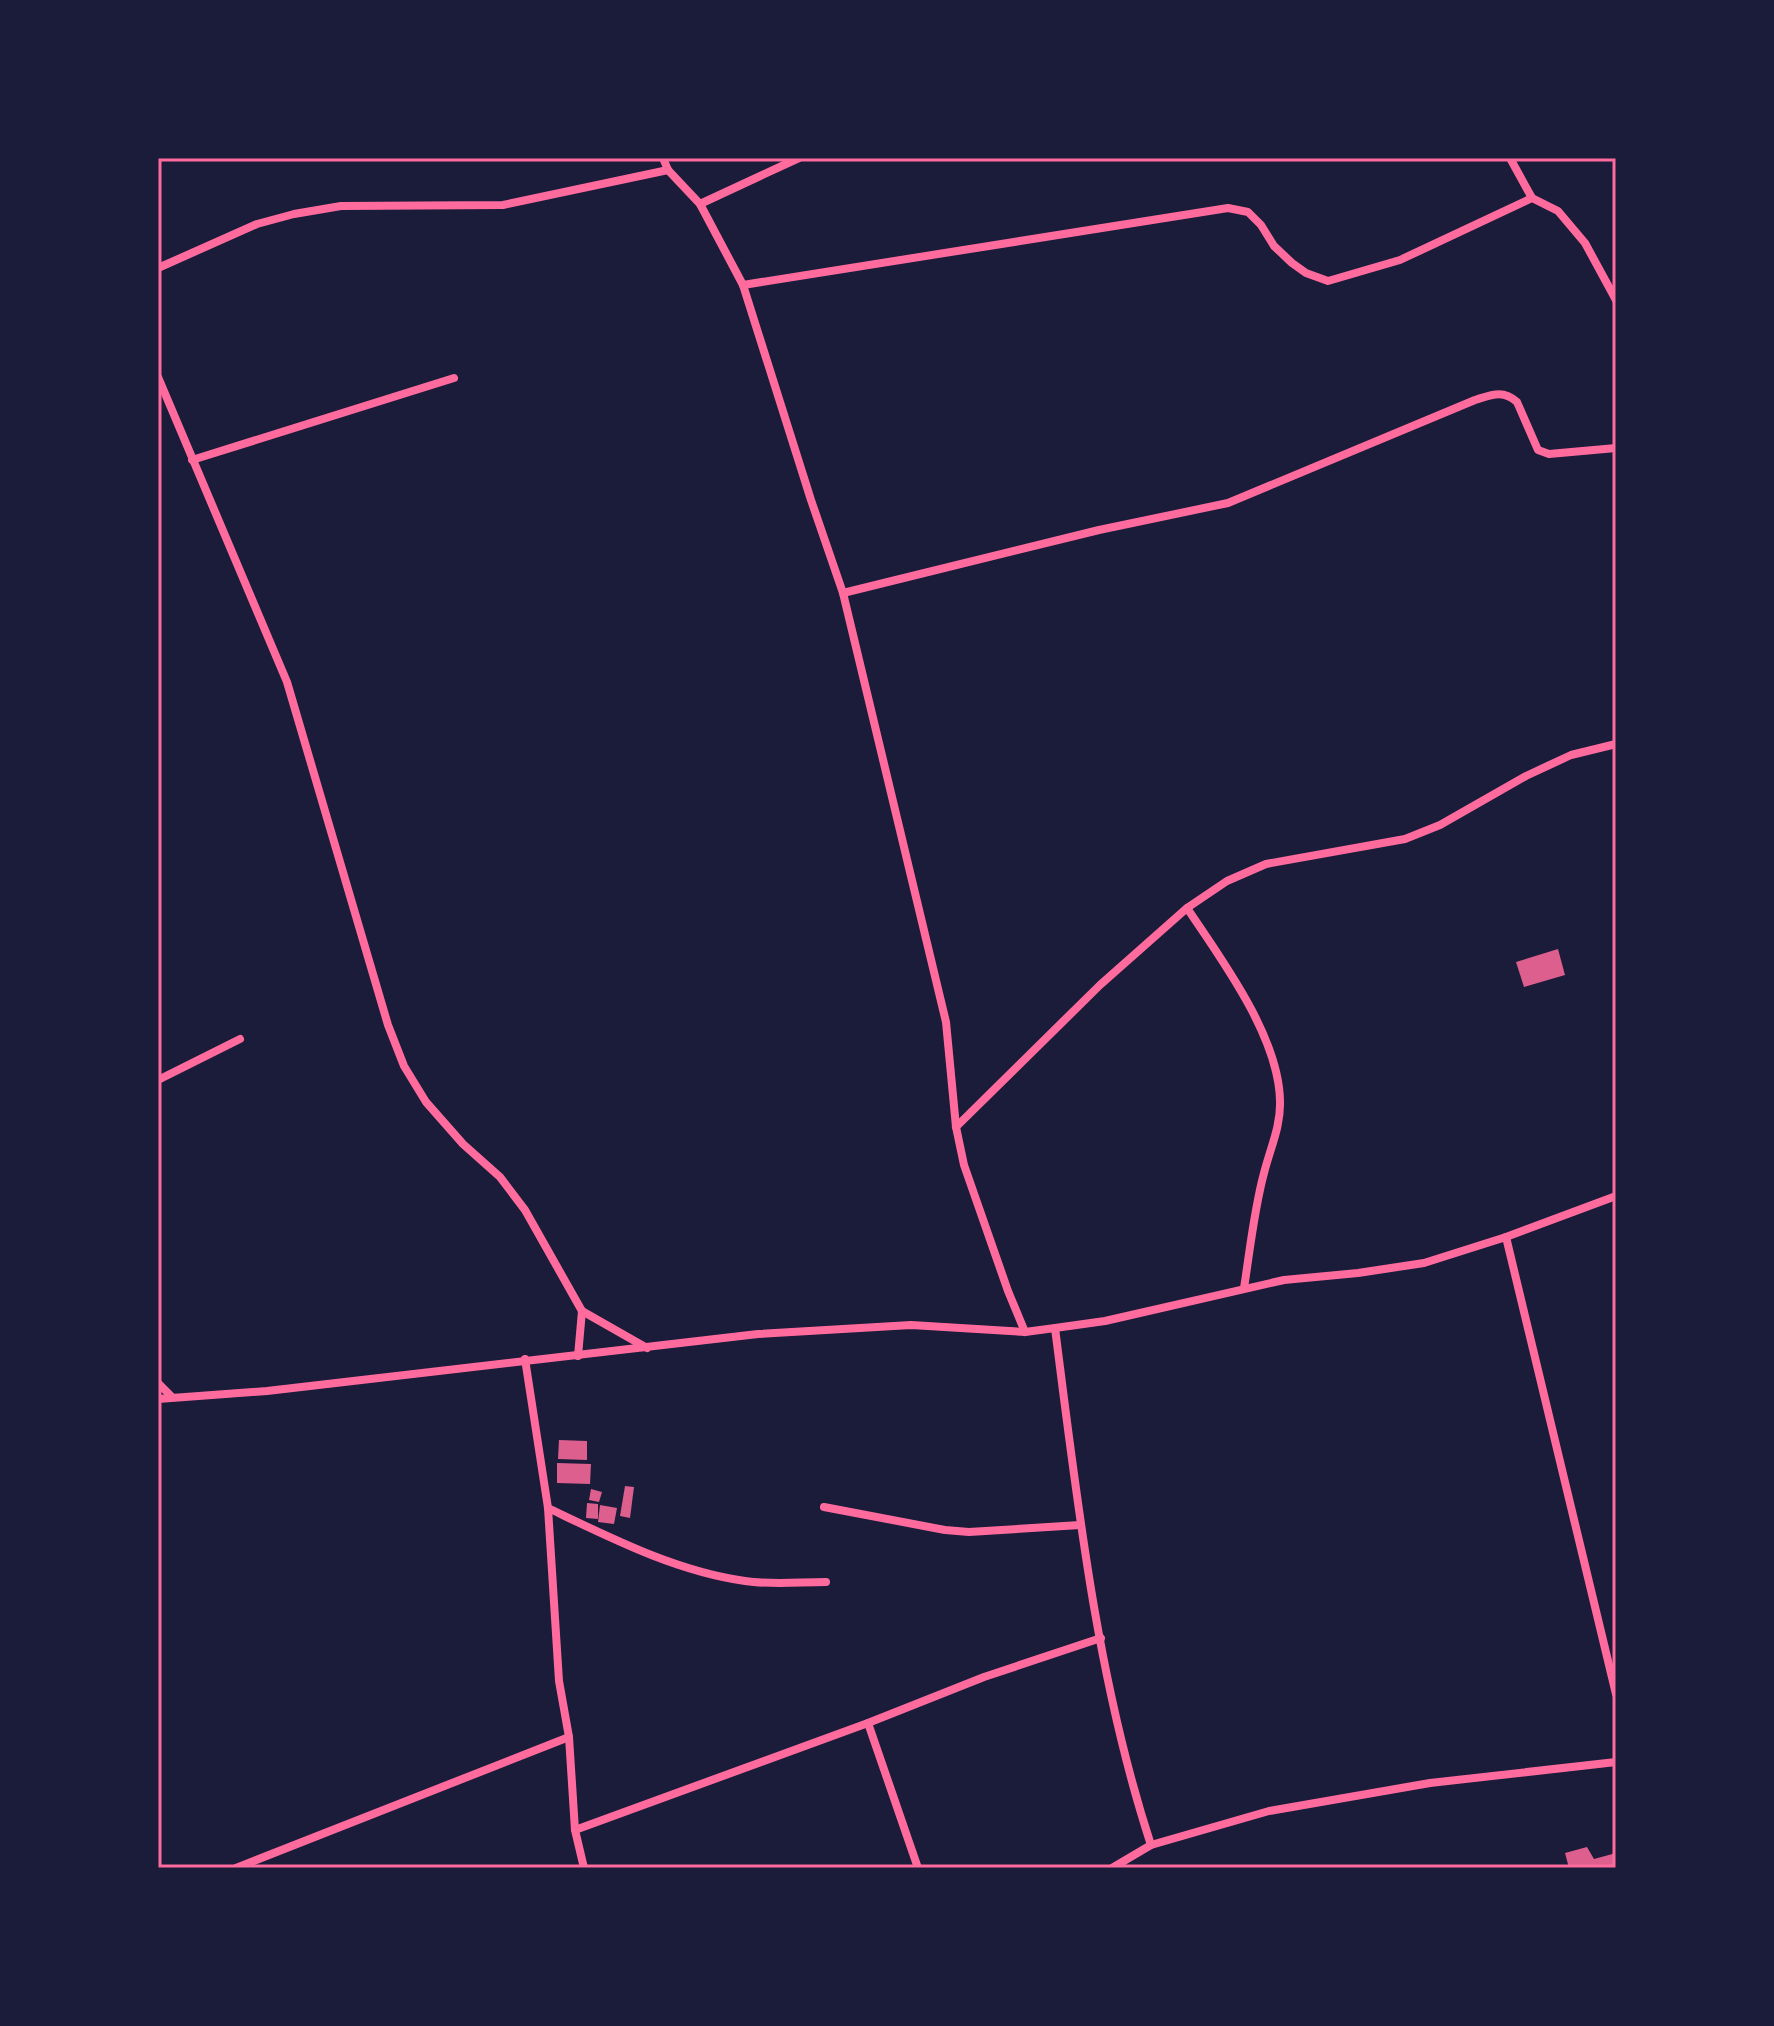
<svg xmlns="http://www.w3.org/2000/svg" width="1774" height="2026" font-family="'Fira Sans Condensed',sans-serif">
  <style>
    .building { fill: #dd5f8e }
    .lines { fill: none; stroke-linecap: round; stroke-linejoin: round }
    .minor { stroke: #ff6b9d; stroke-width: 8 }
    .neatline { fill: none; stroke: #ff6b9d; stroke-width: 3 }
  </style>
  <rect width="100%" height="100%" fill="#1b1b3a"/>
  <g class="building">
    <polygon points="1558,949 1565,975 1524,987 1516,962"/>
    <polygon points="559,1440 587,1441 587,1460 558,1459"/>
    <polygon points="557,1463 591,1464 590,1484 557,1483"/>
    <polygon points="625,1486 634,1487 630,1518 620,1516"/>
    <polygon points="591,1489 602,1492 599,1502 589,1500"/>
    <polygon points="587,1503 598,1504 598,1519 586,1518"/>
    <polygon points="600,1505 617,1508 614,1524 598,1522"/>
    <polygon points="1587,1847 1594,1859 1616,1853 1616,1868 1569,1868 1565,1853"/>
  </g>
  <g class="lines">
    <g class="minor">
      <polyline points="663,158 668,170 700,204 743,285 811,500 843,593 946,1022 956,1127 964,1165 1008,1291 1025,1332"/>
      <polyline points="1510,158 1532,198 1558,211 1585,243 1616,300"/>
      <polyline points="700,204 799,158"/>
      <polyline points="158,268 257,224 294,214 341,206 503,205 668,170"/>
      <polyline points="743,285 1228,208 1248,212 1261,225 1274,246 1292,263 1306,273 1328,281 1400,260 1532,198"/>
      <polyline points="158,377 287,682 388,1025 404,1066 426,1102 463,1144 500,1177 525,1210 582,1311 647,1348"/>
      <polyline points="192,460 454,378"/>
      <path d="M843,593L1099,530L1228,503L1475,400C1491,395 1503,389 1517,402L1538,450L1549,454L1616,448"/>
      <path d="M1187,908C1222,960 1279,1037 1280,1101C1281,1126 1270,1149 1264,1173C1254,1210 1250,1250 1244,1288"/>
      <polyline points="158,1080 240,1039"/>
      <polyline points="956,1127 1100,985 1187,908 1227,881 1266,864 1405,839 1440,825 1526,776 1571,755 1616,744"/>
      <polyline points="1506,1237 1616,1694"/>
      <path d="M1055,1328C1077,1500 1097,1680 1151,1845L1112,1868"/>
      <polyline points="578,1356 582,1311"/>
      <polyline points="525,1359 548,1508 559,1681 569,1737 575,1830 584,1868"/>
      <polyline points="158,1383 172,1397"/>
      <polyline points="158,1399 267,1391 758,1334 911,1325 1025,1332 1055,1328 1105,1321 1284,1280 1358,1273 1424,1263 1506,1237 1616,1196"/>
      <polyline points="824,1507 945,1530 969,1532 1080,1525"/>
      <path d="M548,1508C611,1538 675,1571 745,1581C771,1585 799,1582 826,1582"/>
      <polyline points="868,1723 918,1868"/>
      <polyline points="575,1830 868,1723 984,1677 1101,1638"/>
      <polyline points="1151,1845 1269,1811 1430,1783 1616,1762"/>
      <polyline points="236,1868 569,1737"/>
    </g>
  </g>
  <rect width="1774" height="2026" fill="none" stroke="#1b1b3a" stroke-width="320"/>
  <rect x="160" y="160" width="1454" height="1706" class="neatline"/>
</svg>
